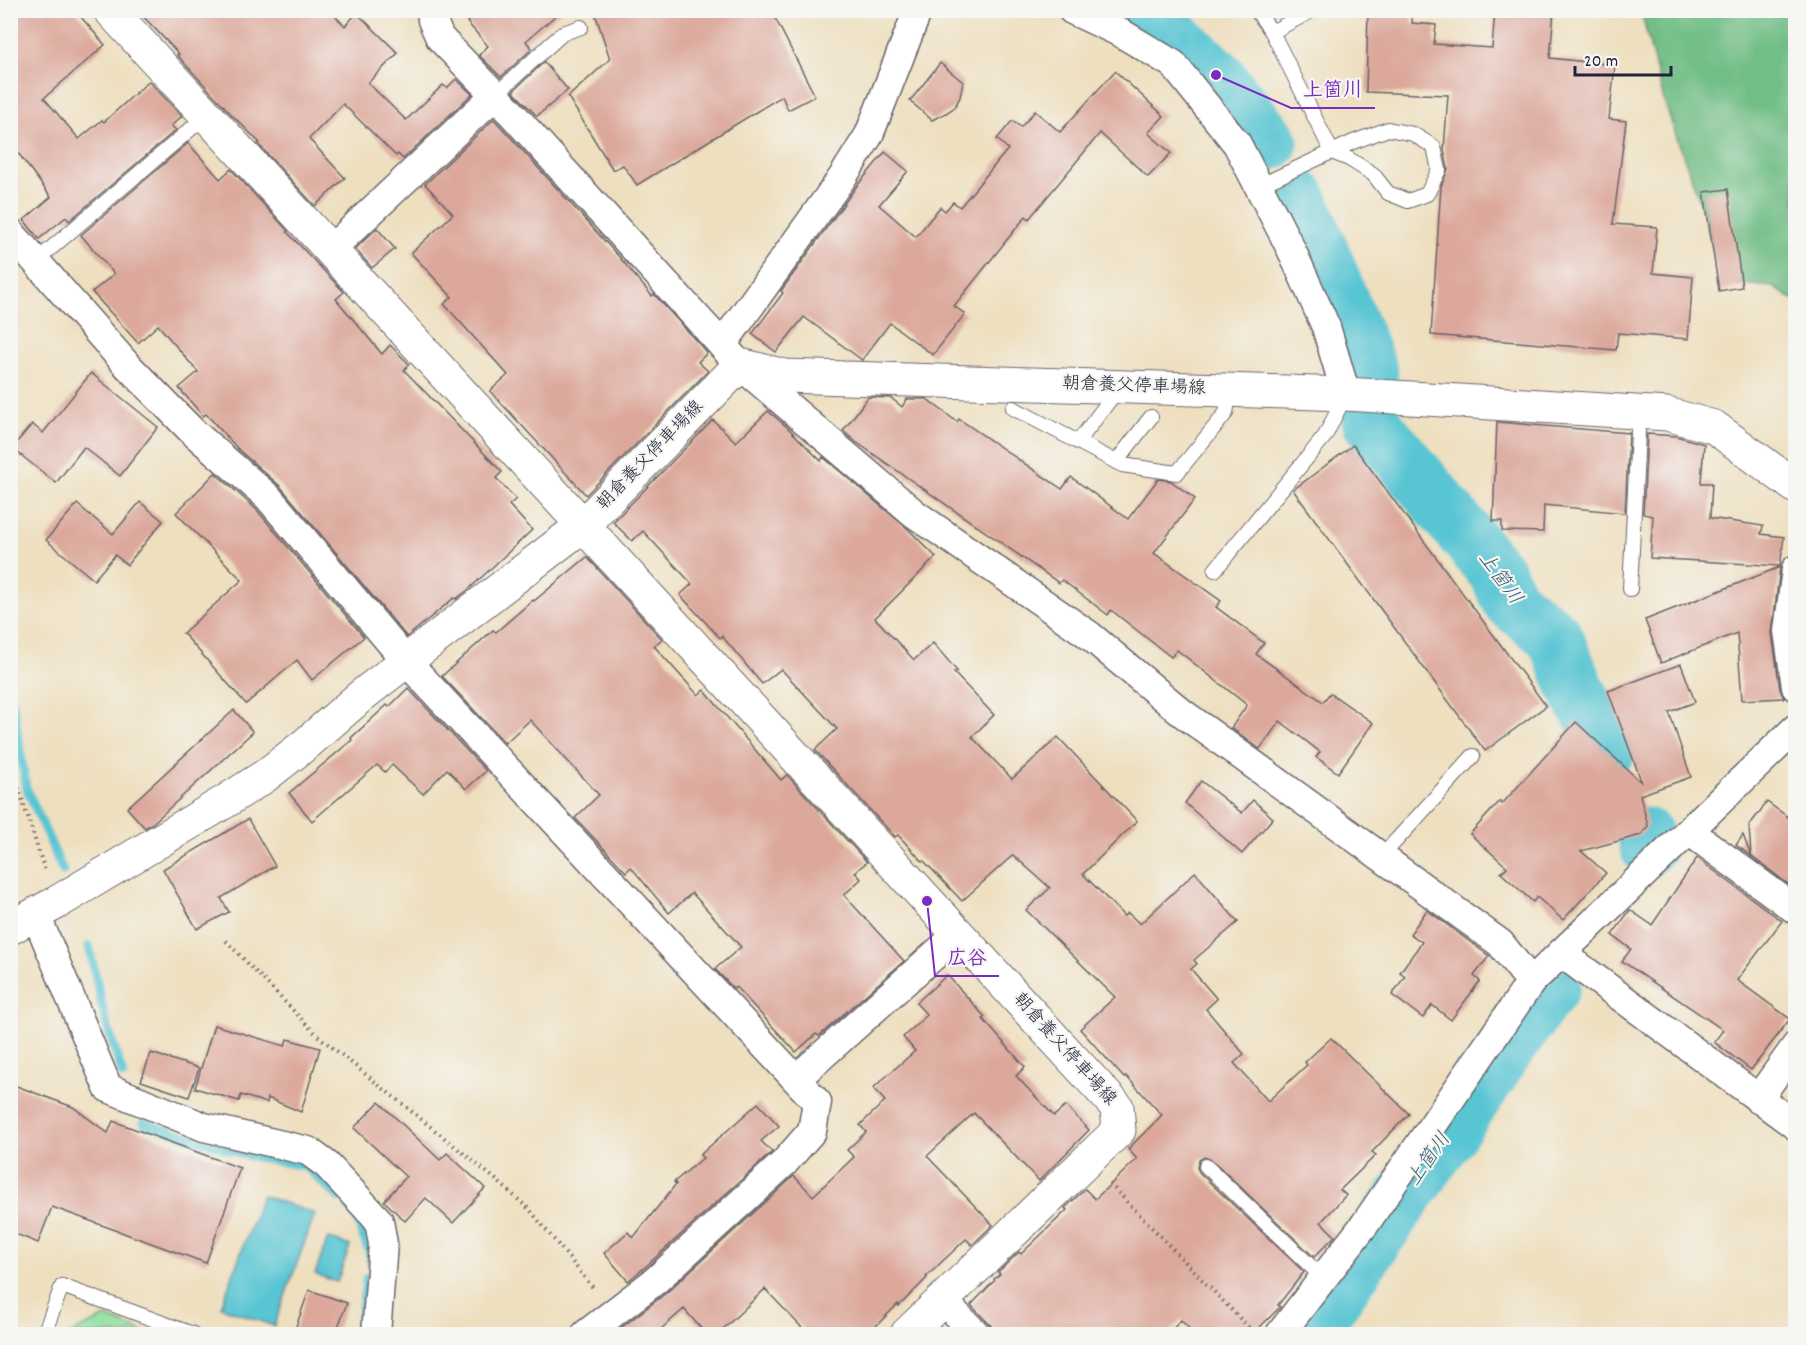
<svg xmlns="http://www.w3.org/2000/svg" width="1806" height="1345" font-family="Dekko,'Klee One',sans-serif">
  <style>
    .green { fill: #8ee0a1; stroke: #58816e; stroke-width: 1.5 }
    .forest { fill: #72be87; stroke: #4a7061; stroke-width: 1.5 }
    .water { fill: #59c5d3; stroke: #3e7487; stroke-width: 1.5 }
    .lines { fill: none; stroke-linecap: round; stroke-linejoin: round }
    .stream { stroke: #59c5d3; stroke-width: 9 }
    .river { stroke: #59c5d3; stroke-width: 57 }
    .building { fill: #dca89b }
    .lane-casing { stroke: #696469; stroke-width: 16 }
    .street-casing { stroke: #696469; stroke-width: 31 }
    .secondary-casing { stroke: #696469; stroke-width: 35 }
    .path { stroke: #696469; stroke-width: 4; stroke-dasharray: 1.5 4.5; stroke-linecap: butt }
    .lane { stroke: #fff; stroke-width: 14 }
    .street { stroke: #fff; stroke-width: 28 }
    .secondary { stroke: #fff; stroke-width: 33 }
    .labels { text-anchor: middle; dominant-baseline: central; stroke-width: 4.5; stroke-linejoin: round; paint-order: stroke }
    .street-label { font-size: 18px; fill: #22223b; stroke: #f6f6f2 }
    .water-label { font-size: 20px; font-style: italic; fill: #355b70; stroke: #f6f6f2 }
    .leader { fill: none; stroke: #7b2cbf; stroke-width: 2 }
    .callout-dot { fill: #7b2cbf; stroke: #f6f6f2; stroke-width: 2 }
    .callout-label { font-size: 20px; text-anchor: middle; font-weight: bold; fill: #7b2cbf; stroke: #f6f6f2; stroke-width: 4.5; stroke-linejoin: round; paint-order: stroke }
  </style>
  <rect width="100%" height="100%" fill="#f6f6f2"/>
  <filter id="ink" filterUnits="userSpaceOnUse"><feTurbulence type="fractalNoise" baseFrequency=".0167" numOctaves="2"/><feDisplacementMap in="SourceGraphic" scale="12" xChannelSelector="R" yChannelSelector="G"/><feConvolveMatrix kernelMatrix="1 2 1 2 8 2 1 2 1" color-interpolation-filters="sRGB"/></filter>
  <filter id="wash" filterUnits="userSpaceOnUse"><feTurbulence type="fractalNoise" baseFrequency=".008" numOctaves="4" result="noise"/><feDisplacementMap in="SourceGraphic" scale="24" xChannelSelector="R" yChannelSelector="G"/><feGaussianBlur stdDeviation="1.35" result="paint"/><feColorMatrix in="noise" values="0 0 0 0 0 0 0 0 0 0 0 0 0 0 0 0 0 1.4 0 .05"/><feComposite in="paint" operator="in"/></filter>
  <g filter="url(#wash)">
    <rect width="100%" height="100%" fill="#eedfbf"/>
    <polygon class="green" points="106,1317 148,1334 69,1334"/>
    <polygon class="forest" points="1641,11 1795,11 1795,301 1773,287 1721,282 1705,216 1665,104"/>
    <g class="water">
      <polygon points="262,1195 315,1214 274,1326 221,1307"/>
      <polygon points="328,1238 350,1246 337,1282 315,1274"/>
    </g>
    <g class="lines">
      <g class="stream">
        <polyline points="10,700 13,705 26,787 63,871"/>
        <polyline points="89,946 105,1019 123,1075"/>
        <polyline points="144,1123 246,1155 305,1166 339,1198"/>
        <polyline points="349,1208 354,1212 371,1257 370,1261"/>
        <polyline points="358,1334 367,1277"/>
      </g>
      <g class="river">
        <polyline points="1132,10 1158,23 1216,75 1270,142"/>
        <polyline points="1299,198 1370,373"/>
        <polyline points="1370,420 1497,573 1511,602 1554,636 1580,696 1610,746"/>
        <polyline points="1646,836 1648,847"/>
        <polyline points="1308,1334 1477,1093 1503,1053 1552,986"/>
      </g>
    </g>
    <g id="blocks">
      <g class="building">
        <polygon points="10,10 75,10 105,45 44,98 79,139 102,120 104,122 149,81 182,116 171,126 176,130 69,221 66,217 39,239 24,220 51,197 10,142"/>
        <polygon points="137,10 329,10 345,26 357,13 398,53 368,83 406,120 443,85 447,88 456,79 472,94 403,159 398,154 396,156 343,104 309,139 345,178 315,206 258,144 260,143 233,116 177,55 179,54"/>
        <polygon points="482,10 562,10 526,41 532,49 501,77 479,55 488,46 467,22"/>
        <polygon points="594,10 771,10 815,96 788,110 782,96 637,185 623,165 613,170 568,97 610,59"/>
        <polygon points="1368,10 1413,10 1412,23 1436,25 1434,44 1492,48 1495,10 1554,10 1550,58 1615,65 1609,119 1626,121 1613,224 1657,227 1653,273 1693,277 1688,339 1618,333 1616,350 1431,335 1441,186 1448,169 1444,149 1448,95 1366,92"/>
        <polygon points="544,62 568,90 537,116 513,91"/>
        <polygon points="940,63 963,82 960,97 955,107 946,113 932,120 910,101"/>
        <polygon points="1115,71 1164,116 1148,133 1171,153 1148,177 1100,133 1029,219 1026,216 954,306 965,314 933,355 890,323 862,360 804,317 776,352 752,334 783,293 781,291 856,187 885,152 908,171 879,205 916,237 940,207 945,211 953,202 960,207 1008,149 997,139 1012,121 1021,127 1035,111 1060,132"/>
        <polygon points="494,119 620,258 652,296 654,294 707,353 698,362 708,371 586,495 490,391 508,375 444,304 452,297 411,253 453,214 425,184"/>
        <polygon points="188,143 220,179 231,169 288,231 287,232 344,292 336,299 382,354 390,345 409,364 404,370 502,472 496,478 516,499 509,505 532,530 468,590 456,599 454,598 407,637 280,486 239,450 206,414 203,416 179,388 198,372 158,325 138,343 92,292 114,274 81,235"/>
        <polygon points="1728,189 1742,287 1719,291 1704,192"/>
        <polygon points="377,228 395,249 372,268 355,249"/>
        <polygon points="91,373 158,427 120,476 84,447 56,483 12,448 32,424 43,433"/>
        <polygon points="868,397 891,398 902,407 907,399 927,399 957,422 959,419 1062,489 1071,477 1128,519 1158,479 1171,481 1195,499 1154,553 1221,601 1216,607 1264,643 1256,654 1323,702 1330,693 1373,723 1338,773 1316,757 1320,752 1280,721 1260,749 1231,728 1247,705 1177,650 1171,657 1111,610 1108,615 1062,580 1059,583 856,442 843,431"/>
        <polygon points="768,411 787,427 821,461 823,457 908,529 936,557 875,618 914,660 933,643 957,671 954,673 994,715 972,737 1012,779 1058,737 1137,821 1083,874 1124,916 1128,913 1140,924 1195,872 1238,922 1194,960 1197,964 1191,969 1217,999 1206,1009 1244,1054 1234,1063 1268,1101 1307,1065 1305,1062 1331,1038 1409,1114 1372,1152 1376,1155 1340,1190 1346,1195 1321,1222 1335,1236 1314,1257 1212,1160 1204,1157 1199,1160 1197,1168 1200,1173 1304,1272 1278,1305 1280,1307 1252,1335 1195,1335 1181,1320 1167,1335 1000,1335 971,1305 995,1280 994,1279 1000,1274 998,1272 1019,1252 1021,1254 1067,1210 1065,1208 1085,1189 1095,1199 1137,1159 1128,1149 1162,1115 1126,1076 1124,1078 1080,1029 1115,997 1026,910 1050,888 1013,855 962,901 923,860 922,861 898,835 895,837 815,750 837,729 781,669 762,684 722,636 720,638 680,595 692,584 643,531 632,541 613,522 713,420 736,442"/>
        <polygon points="1497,422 1629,433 1625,513 1544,505 1543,532 1502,531 1502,521 1493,521"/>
        <polygon points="1647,434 1676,436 1704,444 1701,483 1712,483 1710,518 1763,526 1761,534 1784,537 1780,566 1650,558 1653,516 1643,514"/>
        <polygon points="1353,445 1546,706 1485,751 1293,490"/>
        <polygon points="215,473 256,509 364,637 312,680 297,660 246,704 183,633 242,580 176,513"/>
        <polygon points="140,502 163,521 127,565 115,555 94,580 46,540 77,504 113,534"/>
        <polygon points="587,557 662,639 654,646 698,695 704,690 781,780 787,775 867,862 855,872 861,879 844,895 904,961 819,1036 816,1034 796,1052 736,987 734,989 715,969 741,947 692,893 669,913 631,867 626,872 575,818 599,795 530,720 505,743 442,676 493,630 496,632 533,600 534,601"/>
        <polygon points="1780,567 1772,633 1780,689 1784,698 1742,700 1737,633 1661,663 1645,620"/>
        <polygon points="1681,664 1695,702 1669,712 1691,777 1640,795 1648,826 1641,835 1581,851 1606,873 1563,920 1537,897 1533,902 1501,873 1507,867 1470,834 1500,801 1502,804 1576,722 1642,783 1608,691"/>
        <polygon points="408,688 486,771 466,789 447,769 423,794 392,765 385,772 377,765 312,821 289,793 352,740 351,738 387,705 389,707"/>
        <polygon points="234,710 253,732 153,823 145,828 127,808"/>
        <polygon points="1201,781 1242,813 1253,800 1273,818 1242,854 1185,803"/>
        <polygon points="1767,802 1796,823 1796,874 1788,884 1751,856 1749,826"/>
        <polygon points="248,819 275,866 221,898 229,912 197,929 163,869"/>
        <polygon points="1743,835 1751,856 1736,845"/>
        <polygon points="1697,858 1782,921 1737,980 1790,1019 1751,1070 1714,1042 1723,1030 1622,961 1631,949 1612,935 1630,910 1652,925"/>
        <polygon points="1427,910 1489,956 1474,976 1480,981 1451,1020 1432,1005 1423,1018 1392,995 1405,976 1400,972 1422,942 1410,934"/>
        <polygon points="947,975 985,1017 983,1019 1025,1067 1016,1076 1054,1116 1066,1106 1089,1130 1039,1181 974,1113 927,1156 993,1225 972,1245 966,1239 926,1277 927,1278 899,1306 898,1304 867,1335 809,1335 765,1289 717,1335 707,1335 684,1309 654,1335 612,1335 666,1293 794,1176 813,1196 854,1157 847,1150 866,1132 860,1125 885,1101 873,1088 915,1051 903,1037 927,1015 916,1003"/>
        <polygon points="214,1025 285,1046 287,1039 320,1048 301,1112 268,1098 267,1103 241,1095 239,1101 195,1088"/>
        <polygon points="151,1053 199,1068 189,1097 141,1081"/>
        <polygon points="11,1084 73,1107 108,1133 113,1121 240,1168 206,1263 52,1207 38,1243 11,1232"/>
        <polygon points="379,1102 440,1160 447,1153 485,1188 453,1223 426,1198 405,1221 384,1201 406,1177 354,1128"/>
        <polygon points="758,1103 779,1126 761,1141 772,1152 644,1268 628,1281 604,1253 628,1232 633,1238 676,1184 674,1182 703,1158 700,1155"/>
        <polygon points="309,1290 347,1303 335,1335 293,1335"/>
      </g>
    </g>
  </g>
  <g filter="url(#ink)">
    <use href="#blocks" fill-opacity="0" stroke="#696469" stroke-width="1.5"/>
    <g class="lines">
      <g class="lane-casing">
        <g id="lane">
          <polyline points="1256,10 1272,32 1332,152 1349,159 1373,174 1388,193 1408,201 1427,194 1439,170 1434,147 1413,134 1388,129 1353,142 1259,186"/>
          <polyline points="1272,32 1313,10"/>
          <polyline points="495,95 563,33 581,27"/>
          <polyline points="36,261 206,116"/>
          <polyline points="1013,408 1122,465 1177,473 1226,413 1230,390"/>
          <polyline points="1078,442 1118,389"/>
          <polyline points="1116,462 1151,417"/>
          <polyline points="1215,570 1325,436 1345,396"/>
          <polyline points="1630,589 1639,413"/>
          <polyline points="1381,857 1473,756"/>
          <polyline points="1206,1166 1323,1278"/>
          <polyline points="44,1334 62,1286 193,1334"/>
        </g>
      </g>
      <g class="street-casing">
        <g id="street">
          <polyline points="431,10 432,20 440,38 495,95 740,365 915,514 1089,635 1181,712 1500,943 1531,982"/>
          <polyline points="1072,10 1121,33 1173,64 1237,144 1291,249 1326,327 1346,394"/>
          <polyline points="10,232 126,364 193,432 268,497 406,661 817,1102 812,1131 784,1163 655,1281 586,1334"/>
          <polyline points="329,251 495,95"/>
          <polyline points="722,345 842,178 869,135 918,10"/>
          <polyline points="1796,569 1788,631 1796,687"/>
          <polyline points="1689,831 1796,910"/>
          <polyline points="36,915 108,1088 204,1127 308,1151 327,1165 379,1221 383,1244 376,1334"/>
          <polyline points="1561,953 1796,1126"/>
          <polyline points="796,1079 958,934"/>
          <polyline points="1758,1099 1796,1046"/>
          <polyline points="942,1300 976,1334"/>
          <polyline points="1280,1334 1365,1224 1531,982 1796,728"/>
        </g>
      </g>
      <g class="secondary-casing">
        <g id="secondary">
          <polyline points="110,10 1117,1107 1119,1130 907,1334"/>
          <polyline points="10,928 56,903 226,801 265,776 306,744 361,696 406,661 582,526 740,365 785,376 1346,394 1667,414 1714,427 1796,487"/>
        </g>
      </g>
      <g class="path">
        <polyline points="10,759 15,777 45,871"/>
        <polyline points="226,941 317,1035 494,1178 530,1210 594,1289"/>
        <polyline points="1110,1184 1251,1330"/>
      </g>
      <use href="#lane" class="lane"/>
      <use href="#street" class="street"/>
      <use href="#secondary" class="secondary"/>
    </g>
  </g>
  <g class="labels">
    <g class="street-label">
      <text transform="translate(1134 387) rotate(2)">朝倉養父停車場線</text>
      <text transform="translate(651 456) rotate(-46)">朝倉養父停車場線</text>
      <text transform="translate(1064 1050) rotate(48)">朝倉養父停車場線</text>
    </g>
    <g class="water-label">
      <text transform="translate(1499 579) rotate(54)">上箇川</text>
      <text transform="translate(1430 1160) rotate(-55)">上箇川</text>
    </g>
  </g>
  <path class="leader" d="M1216 75L1291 108H1375M927 901L935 976H999"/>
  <g class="callout-dot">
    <circle cx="1216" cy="75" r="6"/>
    <circle cx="927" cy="901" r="6"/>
  </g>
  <g class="callout-label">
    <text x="1333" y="96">上箇川</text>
    <text x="967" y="964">広谷</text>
  </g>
  <rect width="1806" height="1345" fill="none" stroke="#f6f6f2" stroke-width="36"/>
  <path d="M1575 66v9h96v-9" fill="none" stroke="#22223b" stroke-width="3"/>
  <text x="1584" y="66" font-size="18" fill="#22223b" stroke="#f6f6f2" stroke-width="4.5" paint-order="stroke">20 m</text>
</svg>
